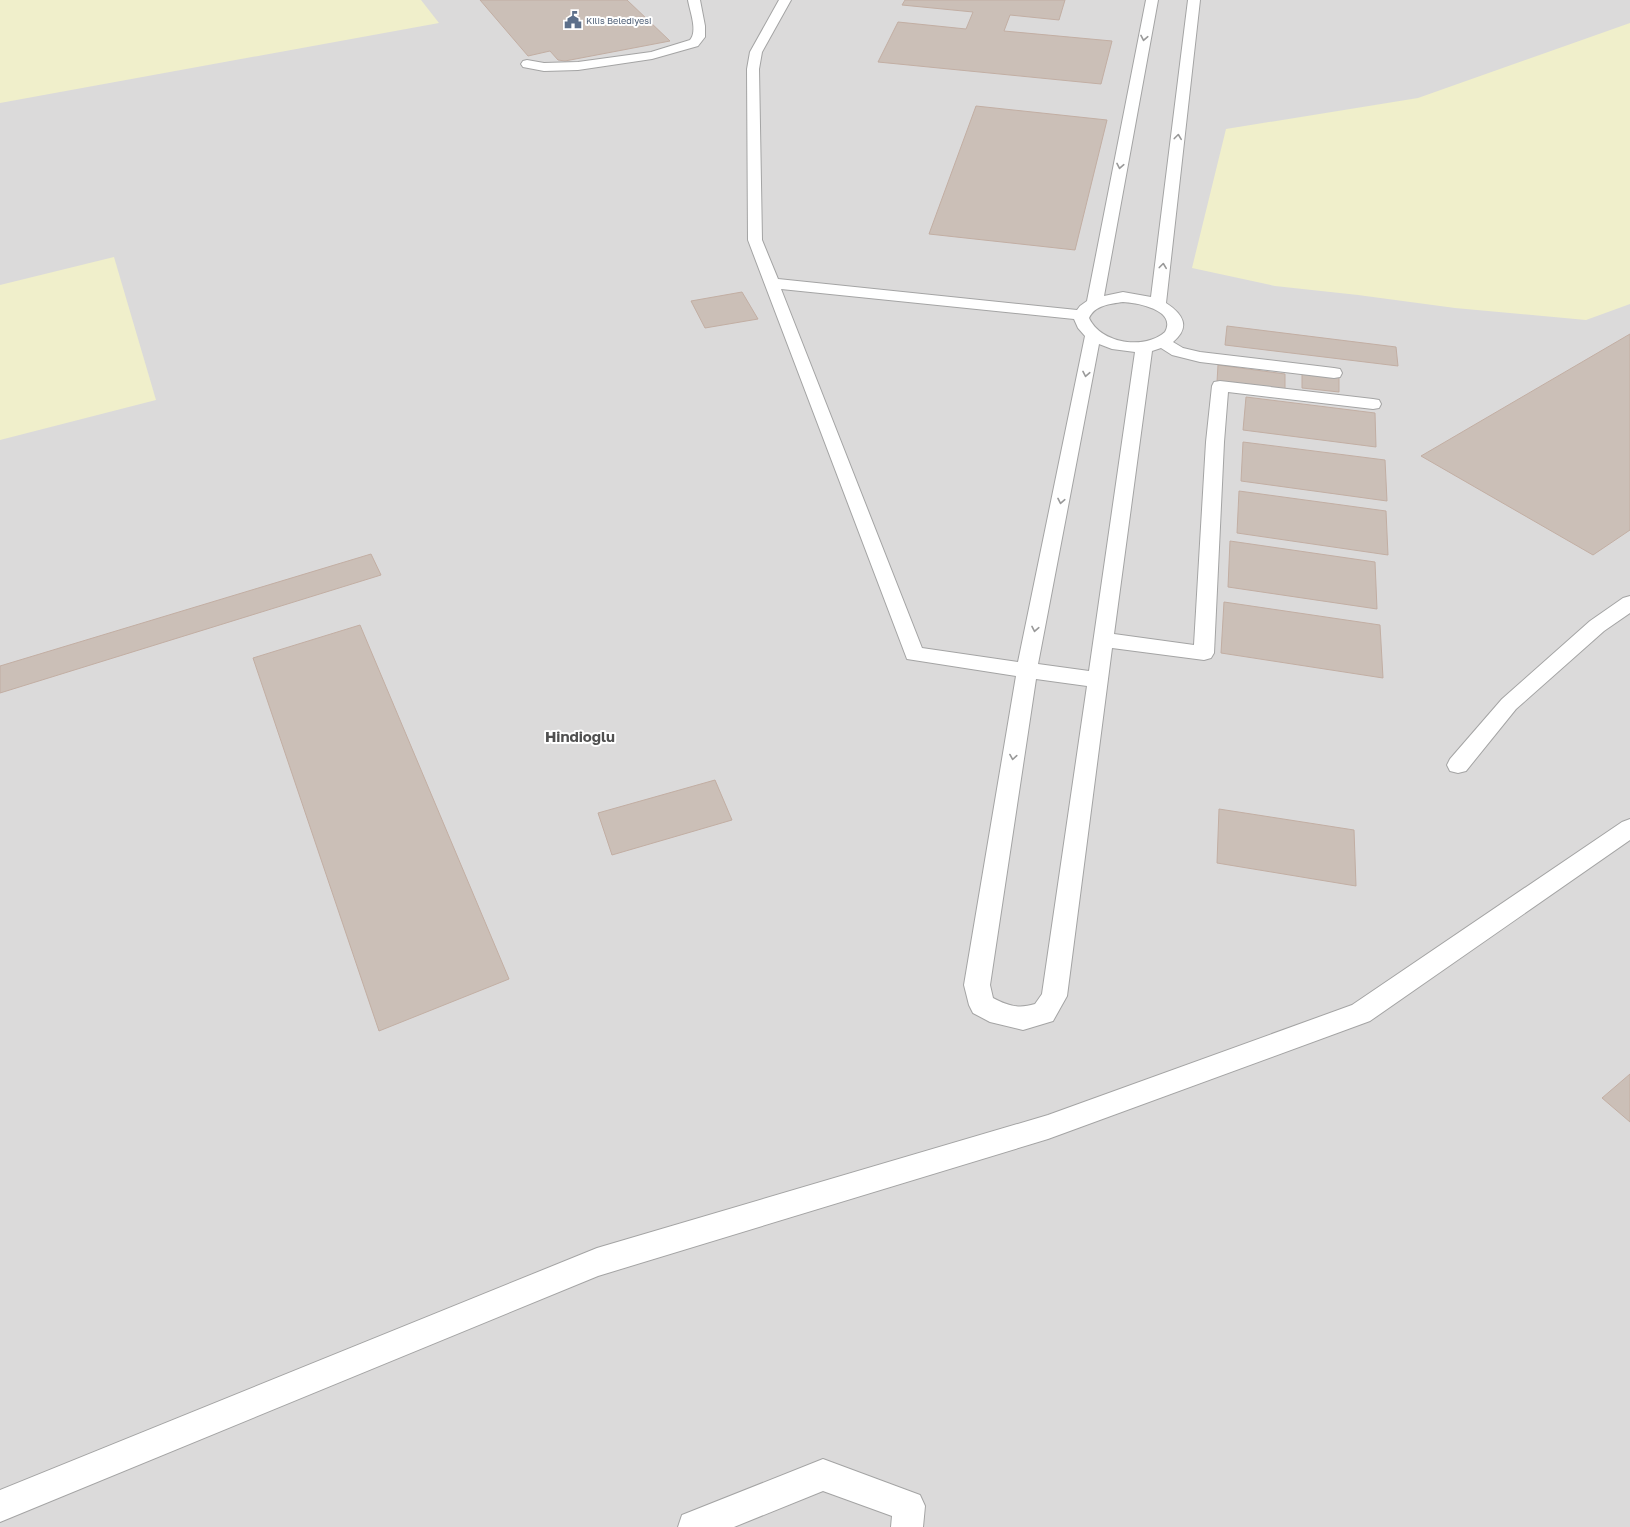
<svg xmlns="http://www.w3.org/2000/svg" width="1630" height="1527" font-family="'Golos Text',sans-serif">
  <style>
    .residential { fill: #dbdada }
    .farmland { fill: #f0efcb }
    .building { fill: #cbbfb7; stroke: #c2aea3 }
    .lines { fill: none; stroke-linecap: round; stroke-linejoin: round }
    .lane-casing { stroke: #a4a4a4; stroke-width: 2 }
    .street-casing { stroke: #a4a4a4; stroke-width: 2 }
    .lane { fill: #fff; fill-rule: evenodd }
    .street { fill: #fff; fill-rule: evenodd }
    .oneway { stroke: #999 }
    .labels { text-anchor: middle; dominant-baseline: central; stroke-width: 4; stroke-linejoin: round; paint-order: stroke }
    .far-service-label { font-size: 9px; fill: #4e5e75; stroke: #fff; text-anchor: start }
    .district-label { font-size: 15px; font-weight: bold; fill: #505050; stroke: #fff }
  </style>
  <rect width="100%" height="100%" fill="#efe9e1"/>
  <rect class="residential" x="0" y="0" width="1630" height="1527"/>
  <g class="farmland">
    <polygon points="0,0 421,0 439,23 0,103"/>
    <polygon points="1630,23 1630,304 1586,320 1455,308 1358,295 1275,286 1192,268 1226,129 1418,98"/>
    <polygon points="114,257 156,400 0,440 0,285"/>
  </g>
  <g class="building">
    <polygon points="480,0 627,0 670,41 565,61 558,60 550,51 528,56"/>
    <polygon points="905,0 1065,0 1059,20 1010,15 1004,31 1112,41 1101,84 878,62 898,22 966,29 973,12 902,5"/>
    <polygon points="976,106 1107,120 1075,250 929,234"/>
    <polygon points="742,292 758,319 705,328 691,301"/>
    <polygon points="1227,326 1396,347 1398,366 1225,345"/>
    <polygon points="1630,334 1630,530 1593,555 1421,456"/>
    <polygon points="1218,365 1285,374 1285,391 1217,382"/>
    <polygon points="1302,372 1339,377 1339,392 1302,388"/>
    <polygon points="1246,397 1375,413 1376,447 1243,430"/>
    <polygon points="1243,442 1385,460 1387,501 1241,481"/>
    <polygon points="1239,491 1386,511 1388,555 1237,533"/>
    <polygon points="1230,541 1375,562 1377,609 1228,587"/>
    <polygon points="371,554 381,575 0,693 0,666"/>
    <polygon points="1224,602 1380,625 1383,678 1221,653"/>
    <polygon points="360,625 509,979 379,1031 253,658"/>
    <polygon points="715,780 732,820 612,855 598,813"/>
    <polygon points="1219,809 1354,830 1356,886 1217,863"/>
    <polygon points="1630,1074 1630,1122 1602,1098"/>
  </g>
  <g class="lines">
    <g class="lane-casing">
      <g id="lane">
        <path d="M688,0H700L705,26V37L698,46L652,59L578,70L544,71L523,67L521,64L523,61L527,60L544,63L578,62L651,52L690,40C698,31 690,12 688,0Z"/>
        <path d="M779,0H791L762,52L759,69L762,240L778,279L1077,310L1080,306L1087,301L1146,0H1158L1104,296L1123,292L1151,297L1188,0H1200L1166,303C1183,314 1191,327 1173,342L1183,348L1200,352L1334,368L1340,369L1342,373L1340,377L1334,378L1200,362L1172,355L1161,348L1152,351L1114,634L1194,645L1206,442L1212,386L1214,382L1220,381L1373,399L1379,400L1381,404L1379,408L1373,409L1228,392L1224,442L1214,653L1211,658L1204,660L1112,648L1067,996L1053,1021L1023,1030L990,1022L973,1013L969,1005L964,985L1016,676L907,659L748,240L747,69L750,52ZM781,289L1074,319L1078,328L1085,336L1018,662L922,648ZM1123,302C1138,303 1177,310 1165,332C1145,350 1101,344 1089,318C1095,305 1110,304 1123,302ZM1099,344L1112,349L1135,352L1089,671L1038,664ZM1036,679L1087,686L1042,994L1035,1004C1019,1009 1008,1006 993,998L990,985Z"/>
        <polygon points="1630,596 1630,613 1604,631 1516,709 1466,771 1458,773 1450,771 1447,765 1450,759 1502,699 1590,621 1623,598"/>
        <polygon points="1630,819 1630,840 1370,1021 1048,1139 598,1276 0,1522 0,1490 597,1248 1048,1115 1352,1005 1622,822"/>
      </g>
    </g>
    <g class="street-casing">
      <polygon id="street" points="823,1459 920,1495 925,1506 923,1527 891,1527 892,1516 823,1491 734,1527 678,1527 682,1515"/>
    </g>
    <use href="#lane" class="lane"/>
    <use href="#street" class="street"/>
  </g>
  <defs><path id="oneway-chevron" d="M-2-3.5L2.5 0L-2 3.5" fill="none" stroke-width="1.6" stroke-linecap="round" stroke-linejoin="round"/></defs>
  <g class="oneway">
    <use href="#oneway-chevron" transform="translate(1144 38) rotate(101)"/>
    <use href="#oneway-chevron" transform="translate(1178 137) rotate(-83)"/>
    <use href="#oneway-chevron" transform="translate(1120 166) rotate(101)"/>
    <use href="#oneway-chevron" transform="translate(1163 266) rotate(-83)"/>
    <use href="#oneway-chevron" transform="translate(1086 374) rotate(101)"/>
    <use href="#oneway-chevron" transform="translate(1061 501) rotate(101)"/>
    <use href="#oneway-chevron" transform="translate(1035 629) rotate(101)"/>
    <use href="#oneway-chevron" transform="translate(1013 757) rotate(99)"/>
  </g>
  <defs>
    <g id="civic-bare" transform="scale(1.38)"><path d="M-.6-6.5H3V-4.5H.6V-3L4-1V1h2V6H-6V1h2V-1L-.6-3ZM-1.2 2.5V6h2.4V2.5Z" fill="#5c6f8a" stroke="#fff" stroke-width="2.5" paint-order="stroke"/></g>
  </defs>
  <g fill-rule="evenodd">
    <use href="#civic-bare" x="573" y="20"/>
  </g>
  <g class="labels">
    <g class="far-service-label">
      <text x="586" y="20">Kilis Belediyesi</text>
    </g>
    <g class="district-label">
      <text x="580" y="736">Hindioğlu</text>
    </g>
  </g>
</svg>
